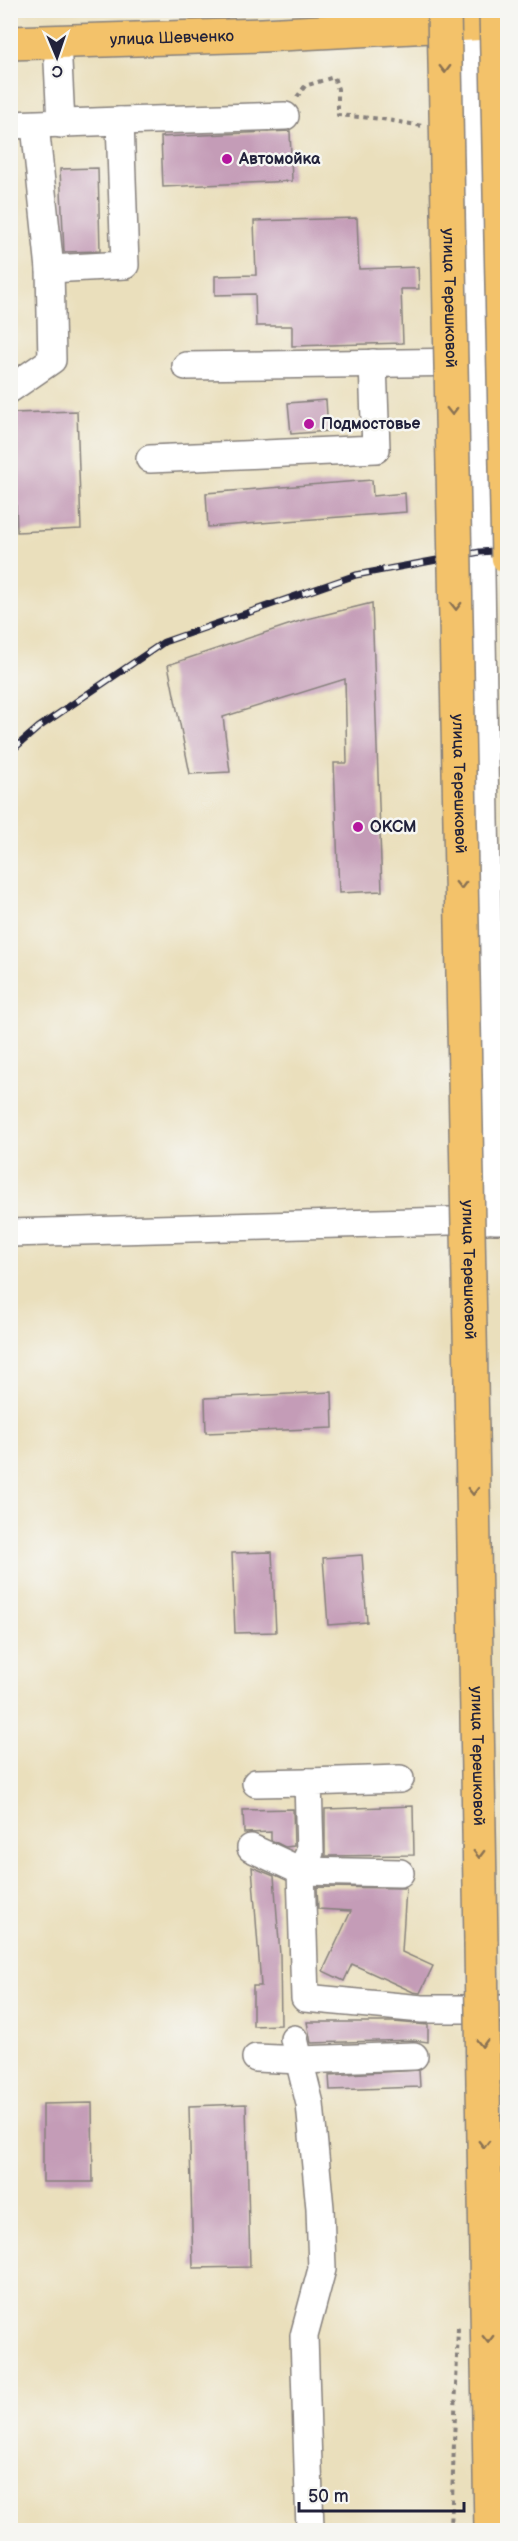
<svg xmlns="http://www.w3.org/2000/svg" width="518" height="2541" font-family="'Balsamiq Sans',sans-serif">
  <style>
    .building { fill: #c49cb7 }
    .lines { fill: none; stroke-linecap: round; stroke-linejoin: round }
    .minor-casing { stroke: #86807c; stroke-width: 30 }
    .major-casing { stroke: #86807c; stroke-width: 36 }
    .path { stroke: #86807c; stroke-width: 4; stroke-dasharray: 4.5 4.5; stroke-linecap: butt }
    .minor { stroke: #fff; stroke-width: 27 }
    .major { stroke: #f3c26a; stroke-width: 33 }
    .rail-casing { stroke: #22223b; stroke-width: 7 }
    .rail { stroke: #f6f6f2; stroke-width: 4.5; stroke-dasharray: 14; stroke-linecap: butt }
    .major-bridge-casing { stroke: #86807c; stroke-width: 36; stroke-linecap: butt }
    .major-bridge { stroke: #f3c26a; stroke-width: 33 }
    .oneway { stroke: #8a7252 }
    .poi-dot { fill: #b5179e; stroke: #f6f6f2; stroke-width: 2 }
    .labels { text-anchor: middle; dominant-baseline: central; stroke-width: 5; stroke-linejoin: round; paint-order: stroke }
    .street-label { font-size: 16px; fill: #22223b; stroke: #f6f6f2 }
    .poi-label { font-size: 16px; font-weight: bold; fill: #22223b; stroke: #f6f6f2; text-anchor: start }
  </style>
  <rect width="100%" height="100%" fill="#f6f6f2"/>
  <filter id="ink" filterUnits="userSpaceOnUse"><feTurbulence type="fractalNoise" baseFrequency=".0167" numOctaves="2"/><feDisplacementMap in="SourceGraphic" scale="12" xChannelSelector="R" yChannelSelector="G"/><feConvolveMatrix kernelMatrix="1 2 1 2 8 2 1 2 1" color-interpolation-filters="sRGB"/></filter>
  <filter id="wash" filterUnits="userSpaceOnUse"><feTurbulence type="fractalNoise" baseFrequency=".008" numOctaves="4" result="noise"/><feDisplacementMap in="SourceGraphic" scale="24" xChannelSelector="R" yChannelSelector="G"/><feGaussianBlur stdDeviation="1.35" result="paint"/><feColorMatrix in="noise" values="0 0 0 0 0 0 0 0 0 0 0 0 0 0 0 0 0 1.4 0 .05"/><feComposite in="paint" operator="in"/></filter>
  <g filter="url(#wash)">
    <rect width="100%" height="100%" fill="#eadfbc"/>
    <g id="blocks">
      <g class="building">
        <polygon points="290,131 292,181 163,187 161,137"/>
        <polygon points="98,168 100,251 64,252 60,169"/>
        <polygon points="357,218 359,269 418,267 419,289 401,289 403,343 292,346 292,326 256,326 255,294 215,295 215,276 256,275 254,221"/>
        <polygon points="326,400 328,431 291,434 288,403"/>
        <polygon points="77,411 81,529 17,532 13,413"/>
        <polygon points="372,480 373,496 405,493 406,512 208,527 206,493"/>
        <polygon points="372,603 382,891 339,893 334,763 347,763 345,679 223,717 230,772 190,774 168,665 303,620"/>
        <polygon points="332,1392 333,1428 206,1433 205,1398"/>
        <polygon points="272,1552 276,1632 235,1633 232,1553"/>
        <polygon points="362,1555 367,1622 328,1625 323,1558"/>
        <polygon points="413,1806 414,1855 325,1856 325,1809"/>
        <polygon points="293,1809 294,1846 285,1847 271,1840 271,1832 244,1833 243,1810"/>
        <polygon points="252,1867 274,1876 280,1955 281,2025 253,2026 253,1986 261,1986"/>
        <polygon points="317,1887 406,1888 402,1952 433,1966 420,1993 413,1992 352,1964 344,1981 323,1971 351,1911 318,1909"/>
        <polygon points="307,2022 394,2022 428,2025 428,2042 413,2040 311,2043"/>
        <polygon points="419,2070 420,2087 330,2090 329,2075"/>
        <polygon points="92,2103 93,2182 43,2182 43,2104"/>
        <polygon points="246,2104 250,2267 193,2268 189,2106"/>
      </g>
    </g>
  </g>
  <g filter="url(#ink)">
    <use href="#blocks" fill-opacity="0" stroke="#86807c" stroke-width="1.5"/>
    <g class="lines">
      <g class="minor-casing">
        <g id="minor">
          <polyline points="472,23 485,820 494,1220 508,1220"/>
          <polyline points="57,41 61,124"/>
          <polyline points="120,121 285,116"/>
          <polyline points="10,125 120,121 125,265 50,269"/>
          <polyline points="186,366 470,362"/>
          <polyline points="10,389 52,360 50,269 35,125"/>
          <polyline points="150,459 376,449 373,363"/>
          <polyline points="10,1233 487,1220"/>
          <polyline points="400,1779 308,1782 310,1852 301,1871 305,1998 422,2009 508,2009"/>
          <polyline points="256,1783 308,1782"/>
          <polyline points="251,1848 301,1871 400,1873"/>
          <polyline points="294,2039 310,2104 320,2208 322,2269 304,2336 310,2530"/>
          <polyline points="256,2058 300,2060 414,2056"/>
        </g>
      </g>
      <g class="major-casing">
        <g id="major">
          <path id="s1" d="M10,43L262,35L508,22"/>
          <path id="s2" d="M472,1432L481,1943"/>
          <polyline points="483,2085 491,2530"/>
        </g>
      </g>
      <g class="path">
        <polyline points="297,97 305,86 334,77 338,89 338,115 382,119 422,126"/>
        <polyline points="451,2530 458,2327"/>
      </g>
      <use href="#minor" class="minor"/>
      <use href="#major" class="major"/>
      <g class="rail-casing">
        <polyline id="rail" points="10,752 39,727 164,642 356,575 480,552 508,550"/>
      </g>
      <use href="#rail" class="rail"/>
      <g class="major-bridge-casing">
        <g id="major-bridge">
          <path id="s3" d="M444,10L472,1432"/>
          <polyline points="496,10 508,557"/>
          <polyline points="481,1943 483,2085"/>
        </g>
      </g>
      <use href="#major-bridge" class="major-bridge"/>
    </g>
    <defs><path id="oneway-chevron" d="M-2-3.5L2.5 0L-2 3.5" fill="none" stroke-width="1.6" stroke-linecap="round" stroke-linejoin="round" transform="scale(1.5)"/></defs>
    <g class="oneway">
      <use href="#oneway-chevron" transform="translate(445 69) rotate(89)"/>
      <use href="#oneway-chevron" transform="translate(452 411) rotate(89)"/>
      <use href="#oneway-chevron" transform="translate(456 606) rotate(89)"/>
      <use href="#oneway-chevron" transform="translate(461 885) rotate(89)"/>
      <use href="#oneway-chevron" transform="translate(473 1491) rotate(89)"/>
      <use href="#oneway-chevron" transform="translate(479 1854) rotate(89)"/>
      <use href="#oneway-chevron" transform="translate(482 2043) rotate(89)"/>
      <use href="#oneway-chevron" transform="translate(484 2144) rotate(89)"/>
      <use href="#oneway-chevron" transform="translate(488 2339) rotate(89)"/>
    </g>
  </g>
  <g class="poi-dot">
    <circle cx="227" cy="159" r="6"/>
    <circle cx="309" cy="424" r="6"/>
    <circle cx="358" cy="827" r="6"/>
  </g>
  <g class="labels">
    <g class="street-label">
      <text stroke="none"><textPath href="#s1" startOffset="162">улица Шевченко</textPath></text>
      <text stroke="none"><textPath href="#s3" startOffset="288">улица Терешковой</textPath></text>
      <text stroke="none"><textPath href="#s3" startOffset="774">улица Терешковой</textPath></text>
      <text stroke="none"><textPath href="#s3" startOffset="1260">улица Терешковой</textPath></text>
      <text stroke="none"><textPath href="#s2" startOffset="324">улица Терешковой</textPath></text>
    </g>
    <g class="poi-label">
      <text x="239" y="159">Автомойка</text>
      <text x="321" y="424">Подмостовье</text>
      <text x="370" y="827">ОКСМ</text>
    </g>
  </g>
  <rect width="518" height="2541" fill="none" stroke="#f6f6f2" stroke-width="36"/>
  <g transform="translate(57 57) rotate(178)" stroke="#f6f6f2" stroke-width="4.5" paint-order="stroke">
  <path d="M0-4.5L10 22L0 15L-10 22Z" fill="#22223b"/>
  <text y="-9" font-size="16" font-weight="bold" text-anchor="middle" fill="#22223b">С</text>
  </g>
  <path d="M299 2502v9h165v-9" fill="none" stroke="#22223b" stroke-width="3"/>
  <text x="308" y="2502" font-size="18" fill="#22223b" stroke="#f6f6f2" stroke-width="4.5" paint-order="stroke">50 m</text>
</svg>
